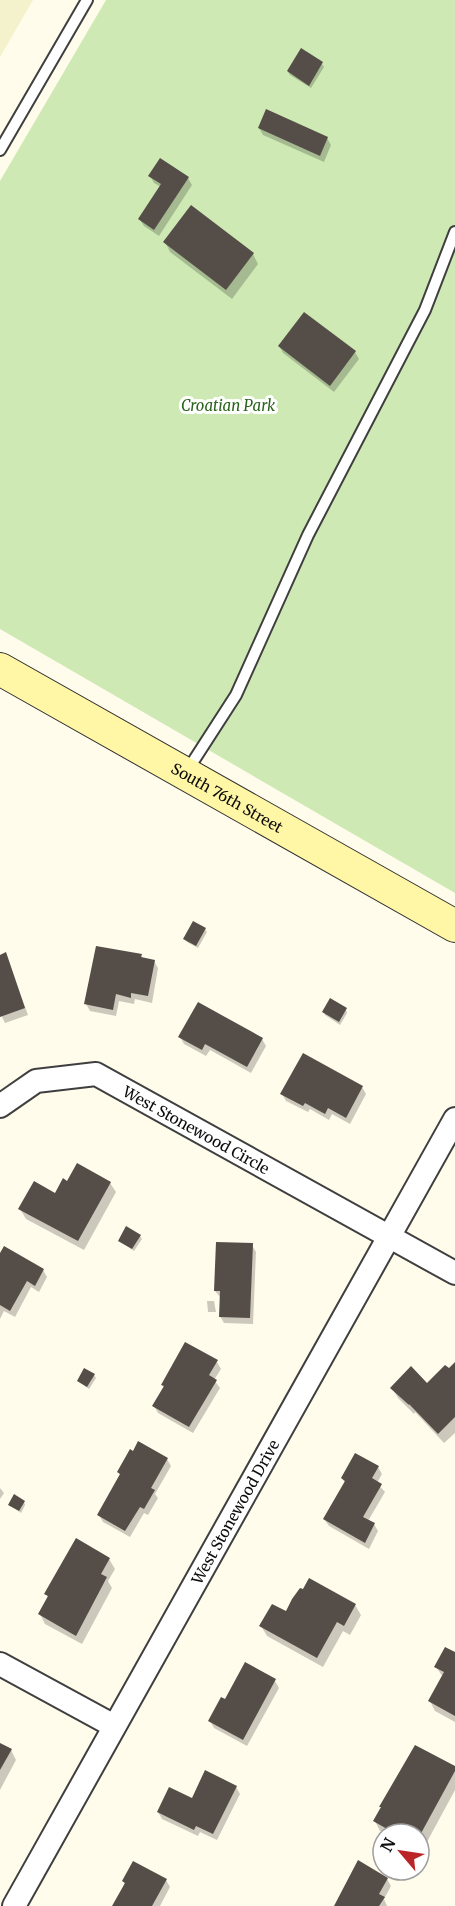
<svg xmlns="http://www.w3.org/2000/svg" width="455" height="1906" font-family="Merriweather,serif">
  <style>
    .farmland { fill: #f4f2cc }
    .green { fill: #cfe9b5 }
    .shadow { fill: #0003 }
    .building { fill: #554d48 }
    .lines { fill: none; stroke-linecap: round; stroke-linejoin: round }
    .service-casing { stroke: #3f3f3f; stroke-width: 14 }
    .minor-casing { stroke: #3f3f3f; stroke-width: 26 }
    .secondary-casing { stroke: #2e2e2e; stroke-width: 34 }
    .service { stroke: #fff; stroke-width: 10 }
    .minor { stroke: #fff; stroke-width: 22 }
    .secondary { stroke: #fff7a6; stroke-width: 32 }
    .labels { text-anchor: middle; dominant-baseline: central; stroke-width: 6; stroke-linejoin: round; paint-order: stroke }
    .park-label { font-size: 15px; font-style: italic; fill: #2a631d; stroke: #fff }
    .street-label { font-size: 15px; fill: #0c0c0c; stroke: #fff }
  </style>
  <rect width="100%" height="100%" fill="#fffceb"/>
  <polygon class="farmland" points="0,0 33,0 0,57"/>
  <polygon class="green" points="106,0 455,0 455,893 0,629 0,181"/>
  <g class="shadow">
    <polygon points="302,50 322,64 324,67 311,88 290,75 288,72"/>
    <polygon points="259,128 327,138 331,145 324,162 263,135"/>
    <polygon points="160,160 188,178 192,185 159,236 144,226 140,220 161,187 154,183 150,176"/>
    <polygon points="165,242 253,254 258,264 232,299 170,252"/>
    <polygon points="304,314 355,352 359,359 334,392 283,353 279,346"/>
    <polygon points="205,929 207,932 198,948 187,942 185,939"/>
    <polygon points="6,954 28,1015 5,1023 0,1013 0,956"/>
    <polygon points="141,955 143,959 154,961 158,968 152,1003 135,999 134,1004 119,1001 116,1016 90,1011 86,1004"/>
    <polygon points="346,1010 347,1013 340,1025 325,1015 324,1012"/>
    <polygon points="180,1037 262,1039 266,1046 251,1073 210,1050 206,1056 184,1044"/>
    <polygon points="362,1087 366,1094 350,1124 332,1114 329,1120 310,1109 308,1112 286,1101 282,1094"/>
    <polygon points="68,1183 110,1183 116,1192 84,1250 26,1219 20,1209 55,1195"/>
    <polygon points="140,1236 142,1239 134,1251 120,1241"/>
    <polygon points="252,1245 256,1252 253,1324 224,1323 220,1316 221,1298 215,1291"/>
    <polygon points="0,1256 43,1270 47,1277 39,1292 31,1287 15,1317 4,1311 0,1319"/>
    <polygon points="207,1301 214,1301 216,1312 208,1312"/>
    <polygon points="217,1362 221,1369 214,1380 220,1388 193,1433 158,1413 154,1406 164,1388 162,1385"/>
    <polygon points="455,1364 455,1433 444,1443 415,1412 414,1414 398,1398 392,1388 427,1386"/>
    <polygon points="94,1375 96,1378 89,1389 78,1381"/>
    <polygon points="167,1459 171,1466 155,1494 158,1498 148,1515 144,1513 130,1537 103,1522 99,1515 121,1476 118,1472"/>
    <polygon points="378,1467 382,1474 377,1483 385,1492 368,1521 374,1524 378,1531 369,1549 329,1526 324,1519 345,1483 342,1478"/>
    <polygon points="0,1488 4,1493 0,1499"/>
    <polygon points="24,1502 25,1505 21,1513 10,1505"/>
    <polygon points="109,1559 115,1569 108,1581 112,1588 82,1644 45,1624 40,1614 49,1599 46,1594"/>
    <polygon points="355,1605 361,1615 350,1635 343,1631 323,1667 267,1636 261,1626"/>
    <polygon points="455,1654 455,1722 435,1711 430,1701 443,1677 436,1667"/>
    <polygon points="275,1681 279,1688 247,1746 214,1728 210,1721 226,1701"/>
    <polygon points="0,1744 11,1750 16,1760 0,1790"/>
    <polygon points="455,1768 455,1790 421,1853 419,1852 419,1834 386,1834 380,1831 375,1821 382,1808"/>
    <polygon points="236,1787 240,1794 217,1840 200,1832 198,1836 162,1819 158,1812"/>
    <polygon points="387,1879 391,1886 384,1899 387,1906 335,1906"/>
    <polygon points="166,1880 170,1887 160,1906 114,1906 125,1884 123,1881"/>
  </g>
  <g class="building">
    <polygon points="301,48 323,62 309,86 287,71"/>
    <polygon points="266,109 328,137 320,156 258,128"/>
    <polygon points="160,158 189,177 154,230 138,219 161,184 148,176"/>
    <polygon points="191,205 254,253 226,290 163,242"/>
    <polygon points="304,312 356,351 330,386 278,346"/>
    <polygon points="193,921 206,928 196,946 183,939"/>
    <polygon points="96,946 142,954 141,957 155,960 148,996 131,993 131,998 116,994 113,1010 84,1004"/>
    <polygon points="6,952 25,1008 0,1017 0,955"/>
    <polygon points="330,998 347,1008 339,1022 322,1012"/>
    <polygon points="198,1002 263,1038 247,1067 205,1044 202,1050 178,1037"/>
    <polygon points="303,1053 363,1086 346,1118 328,1108 325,1114 305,1103 303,1106 280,1094"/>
    <polygon points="77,1163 111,1182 78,1241 18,1209 34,1181 55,1193 63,1178 67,1181"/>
    <polygon points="126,1226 141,1235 132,1249 118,1241"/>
    <polygon points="216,1242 253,1243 250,1318 219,1317 220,1291 214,1291"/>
    <polygon points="4,1246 44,1269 35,1286 27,1281 10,1311 0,1305 0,1253"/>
    <polygon points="185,1342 218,1360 209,1375 217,1380 189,1427 152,1406 164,1386 161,1385"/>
    <polygon points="455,1362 455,1417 438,1434 409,1404 409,1405 390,1388 411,1366 427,1383 445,1365 449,1368"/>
    <polygon points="84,1368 95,1374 87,1387 77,1381"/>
    <polygon points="138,1441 168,1458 151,1488 155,1490 144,1509 140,1507 125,1531 97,1515 120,1474 117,1472 130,1449 133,1451"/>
    <polygon points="355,1453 379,1466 372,1478 382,1484 363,1517 375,1523 365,1543 323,1519 345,1481 341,1478"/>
    <polygon points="14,1494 25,1501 19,1511 8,1505"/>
    <polygon points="76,1538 110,1558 101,1574 107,1577 76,1636 38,1614 48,1596 44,1594"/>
    <polygon points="309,1578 356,1604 344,1626 337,1622 317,1658 259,1626 272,1604 286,1611 292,1599 300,1588 303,1589"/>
    <polygon points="445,1647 455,1652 455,1716 428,1701 444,1672 434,1667"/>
    <polygon points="245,1662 276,1679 243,1740 208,1721 221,1697 225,1699"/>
    <polygon points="0,1743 12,1749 0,1770"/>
    <polygon points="415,1745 455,1766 455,1771 419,1837 419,1834 396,1834 373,1821 381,1807 379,1807"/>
    <polygon points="205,1770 237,1786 213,1834 196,1826 194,1830 157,1812 169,1787 192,1798"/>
    <polygon points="358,1860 388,1878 379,1894 385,1897 379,1906 334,1906"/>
    <polygon points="133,1861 167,1879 152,1906 112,1906 125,1883 122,1881"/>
  </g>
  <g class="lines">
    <g class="service-casing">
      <g id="service">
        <polyline points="0,150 87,0"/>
        <polyline points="187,771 236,695 308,535 425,310 455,232"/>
      </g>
    </g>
    <g class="minor-casing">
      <g id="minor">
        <path id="s1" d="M0,1106L36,1081L96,1074L455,1273"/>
        <polyline points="0,1664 114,1726"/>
        <path id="s2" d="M14,1906L455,1119"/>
      </g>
    </g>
    <g class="secondary-casing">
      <g id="secondary">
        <path id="s3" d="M0,669L455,926"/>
      </g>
    </g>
    <use href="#service" class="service"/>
    <use href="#minor" class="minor"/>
    <use href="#secondary" class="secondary"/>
  </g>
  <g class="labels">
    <g class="park-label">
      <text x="228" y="405">Croatian Park</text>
    </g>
    <g class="street-label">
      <text stroke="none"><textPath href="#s3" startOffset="261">South 76th Street</textPath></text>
      <text stroke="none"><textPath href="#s1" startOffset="219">West Stonewood Circle</textPath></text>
      <text stroke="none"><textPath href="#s2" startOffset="452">West Stonewood Drive</textPath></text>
    </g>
  </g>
  <g transform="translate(401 1852) rotate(299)"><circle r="28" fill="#ffffff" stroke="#9e9e9e" stroke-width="1.5"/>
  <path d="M0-4.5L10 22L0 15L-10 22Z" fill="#bc2528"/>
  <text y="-9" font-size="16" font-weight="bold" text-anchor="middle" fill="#0c0c0c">N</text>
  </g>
</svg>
